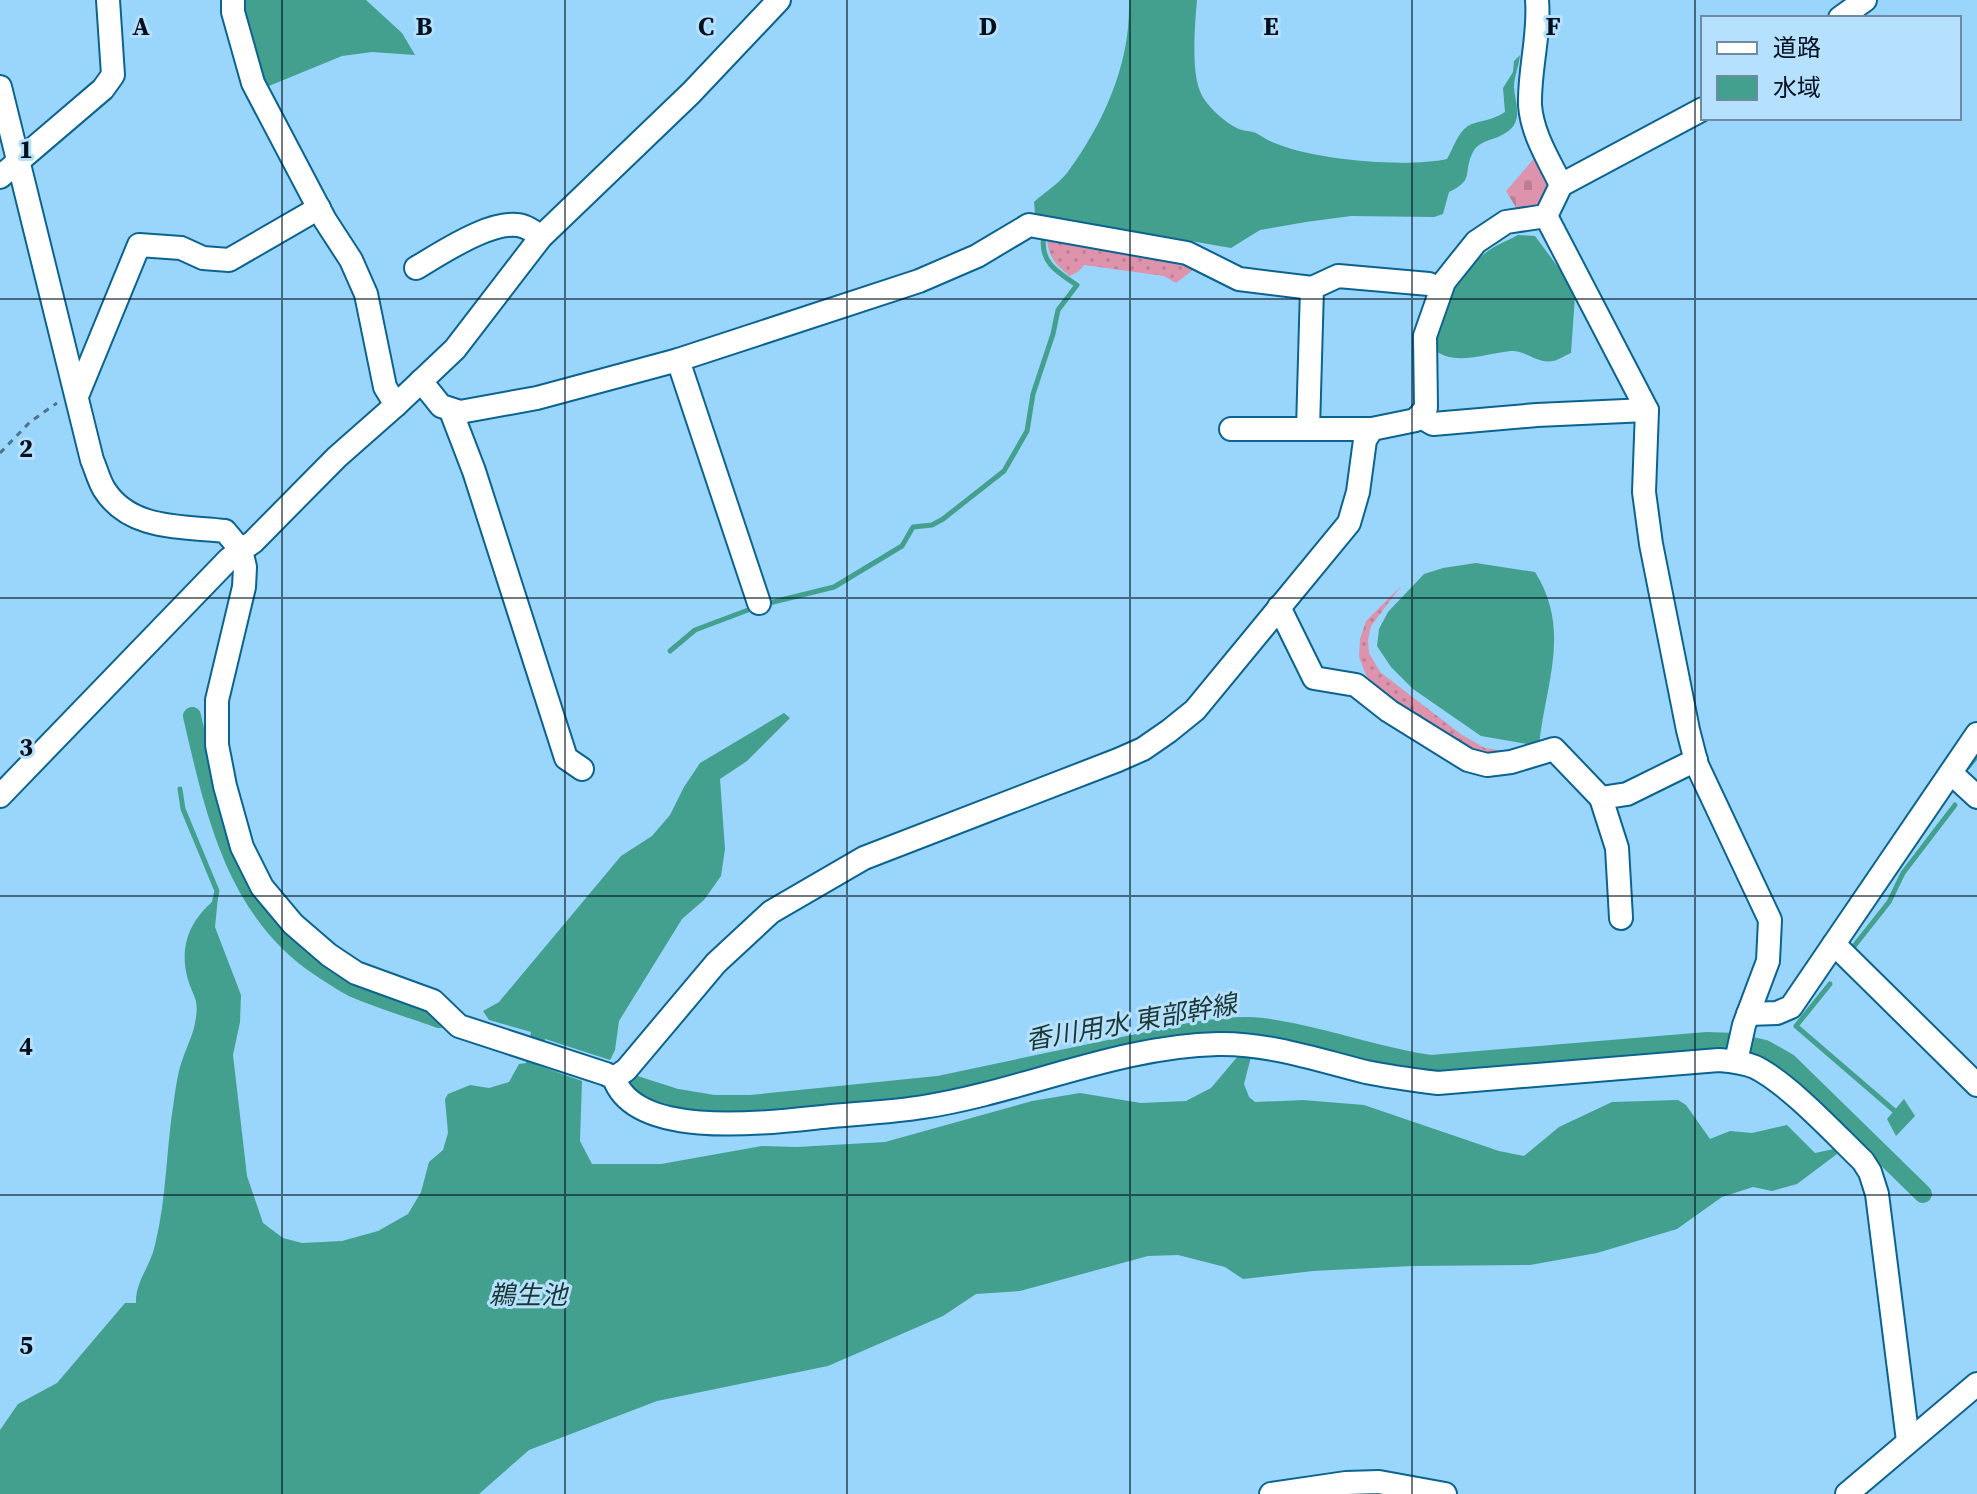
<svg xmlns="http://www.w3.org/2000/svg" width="1977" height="1494" font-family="'Source Serif 4','Noto Sans JP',serif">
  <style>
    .grass { fill: url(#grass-dots) }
    .cemetery { fill: url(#cemetery-stones) }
    .water { fill: #43a08e }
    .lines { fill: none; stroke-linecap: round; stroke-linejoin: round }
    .stream { stroke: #43a08e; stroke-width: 5 }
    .canal { stroke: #43a08e; stroke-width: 18 }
    .minor-casing { stroke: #0b638f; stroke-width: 26 }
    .path { stroke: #4e738d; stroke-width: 3; stroke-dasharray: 6 6; stroke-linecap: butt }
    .minor { stroke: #fff; stroke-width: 22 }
    .grid { fill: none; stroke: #000f1c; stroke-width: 2; stroke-opacity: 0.55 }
    .labels { text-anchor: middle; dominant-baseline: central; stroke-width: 6; stroke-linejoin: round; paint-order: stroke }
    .water-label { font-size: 26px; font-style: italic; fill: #1b3731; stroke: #b5e0fe }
    .grid-label { font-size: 26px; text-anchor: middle; font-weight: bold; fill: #000f1c; stroke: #b5e0fe; stroke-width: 6; stroke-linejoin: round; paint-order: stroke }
  </style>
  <defs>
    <pattern id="grass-dots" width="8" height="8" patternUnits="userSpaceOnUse" patternTransform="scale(2)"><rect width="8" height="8" fill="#dc93ab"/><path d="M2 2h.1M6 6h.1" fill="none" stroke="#bb7e93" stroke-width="1.8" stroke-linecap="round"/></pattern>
    <pattern id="cemetery-stones" width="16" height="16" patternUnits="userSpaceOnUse" patternTransform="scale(2)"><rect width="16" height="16" fill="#dc93ab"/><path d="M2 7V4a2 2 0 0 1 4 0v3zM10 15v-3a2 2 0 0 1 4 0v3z" fill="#bb7e93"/></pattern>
  </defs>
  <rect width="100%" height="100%" fill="#9ad5fc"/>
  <g class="grass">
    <path d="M1047,237L1184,261L1193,270L1176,283L1164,276L1084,265L1079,271L1070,276C1055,264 1048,257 1047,237Z"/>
    <polygon points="1401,586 1371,626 1368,640 1369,653 1380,672 1462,735 1485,748 1524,754 1474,754 1384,699 1366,675 1359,657 1360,639 1366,621"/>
  </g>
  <polygon class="cemetery" points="1538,154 1554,186 1540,209 1520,214 1506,191"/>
  <g class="water">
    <polygon points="242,0 366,0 402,33 415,55 372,52 342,56 264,88 242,20"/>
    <path d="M1129,0H1197C1195,23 1191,70 1200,91C1205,105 1225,123 1239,129C1244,131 1251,131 1256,133C1262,136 1267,140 1272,142C1312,160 1405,168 1447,159C1453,149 1458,132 1468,126C1478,120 1490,122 1505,112L1503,88L1513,72L1514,61L1520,55C1519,66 1514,77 1514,87C1515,105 1526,125 1500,136C1490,141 1479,141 1473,152C1462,173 1476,179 1449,192L1443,214L1434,217L1351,216L1306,222L1260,230L1231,248L1035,214L1034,202C1044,193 1058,184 1067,173C1104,123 1131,63 1129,0Z"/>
    <path d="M1518,235L1535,236L1561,271L1575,296L1571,353C1565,355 1559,360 1553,361C1537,364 1526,350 1511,351C1488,353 1455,366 1436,351C1437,314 1455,279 1484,254C1493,246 1507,241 1518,235Z"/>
    <path d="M1476,563L1535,572C1572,631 1545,684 1539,746L1481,736L1413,689L1391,667L1377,646L1379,629L1388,612L1424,574L1443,568Z"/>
    <path d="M784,713L790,718L747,761L720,779L725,849L721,876L704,900L682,919L619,1021L615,1050L610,1060L545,1039L537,1065L582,1081L580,1141L592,1164H661L762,1146L797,1147L885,1142L1032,1101L1080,1093L1141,1103L1186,1101L1211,1088L1238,1056L1251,1057L1244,1084L1249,1097L1255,1102L1303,1100L1364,1105L1499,1151L1524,1156L1559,1127L1612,1102L1678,1100L1686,1105L1710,1139L1730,1131L1752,1133L1787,1125L1815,1153L1834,1149L1837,1154L1797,1184L1772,1191L1753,1187L1722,1197L1677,1229L1597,1253L1530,1265L1412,1266L1313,1271L1243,1279L1225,1267L1178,1255L1148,1256L1020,1291L976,1294L943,1316L828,1366L657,1401L529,1450L479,1494H0V1430L18,1404L57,1383L125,1303H136C135,1282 151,1265 155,1245C167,1197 166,1148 174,1100C176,1086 178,1071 183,1058C187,1046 193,1035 195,1023C200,997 193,999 187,976C179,943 192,917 218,897L215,927L241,995L240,1022L233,1055L247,1176L263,1223L283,1238L302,1243L342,1241L378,1231L408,1214L421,1192L429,1162L443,1150L448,1133L445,1099L448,1094L470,1085L489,1088L509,1082L519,1064L526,1063L531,1032L489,1020L483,1011L499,1002L621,856L652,836L670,815L684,787L700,763Z"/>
    <polygon points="1904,1099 1915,1116 1896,1136 1887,1119"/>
  </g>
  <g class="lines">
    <g class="stream">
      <path d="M765,604L834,587L902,546L913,527L932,525L943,519L1004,471L1027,431L1033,394L1053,334L1058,310L1077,285C1057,272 1039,262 1044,235"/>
      <polyline points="670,651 695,630 756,607"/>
      <polyline points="1968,767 1977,756"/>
      <polyline points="180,789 183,809 217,891 214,904"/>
      <polyline points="1851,950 1889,902 1903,873 1955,805"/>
      <polyline points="1830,984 1796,1026 1897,1113"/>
    </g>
    <g class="canal">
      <path d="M192,716C214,811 235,913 322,969C332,975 342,983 353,988C381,1000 411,1009 439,1019"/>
      <path d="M627,1082L677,1098L713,1104H751L938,1085L1194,1031C1216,1028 1239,1024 1262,1027C1319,1034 1374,1056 1431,1064L1707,1041L1735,1042L1765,1049L1788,1062L1923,1194"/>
    </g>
    <g class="minor-casing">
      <g id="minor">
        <polyline points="233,0 233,12 253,83 325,220 351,260 366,294 385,387 396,405 455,349 541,237 691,93 779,0"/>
        <path d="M1537,0C1540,35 1529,70 1530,105C1532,134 1549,160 1561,185"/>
        <polyline points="1840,18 1865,0"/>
        <path d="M0,87L92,460C96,469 99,481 104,489C130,531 183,526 225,531L241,550L245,567L244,587L217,700V745L225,786L242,847L262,887L293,924L329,955L356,973L433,1001L459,1026L606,1074L614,1078C636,1143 779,1121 832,1116C862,1113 893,1112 923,1107C1021,1092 1118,1046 1218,1044C1268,1043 1318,1060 1366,1072C1390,1077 1414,1080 1438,1083L1719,1060C1731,1061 1743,1062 1755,1067C1788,1083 1835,1134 1863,1161L1870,1172L1877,1194L1908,1441"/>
        <polyline points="0,177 103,89 113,75 108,0"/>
        <polyline points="1546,216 1647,410 1644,492 1651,544 1688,730 1697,765 1770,920 1768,961 1744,1025 1736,1061"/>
        <path d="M416,268C440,254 497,215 525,227C531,229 536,234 541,237"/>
        <polyline points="678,360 759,603"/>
        <polyline points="421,381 441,406 460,412 537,398 678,360 919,281 977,256 1029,225 1187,253 1239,279 1312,288"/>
        <polyline points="77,396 139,245 181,248 203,258 229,260 319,208"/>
        <polyline points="451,411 474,471 566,758 582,769"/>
        <polyline points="1419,416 1433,424 1537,415 1647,410"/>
        <polyline points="1231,429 1372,429"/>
        <polyline points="1308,429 1312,288 1338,276 1429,284"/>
        <polyline points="1279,607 1314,678 1356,685 1389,711 1468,760 1487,765 1511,762 1554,749 1601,798 1627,794 1696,760"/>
        <polyline points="1951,773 1977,797"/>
        <polyline points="0,796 229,559 253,542 337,457 396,405"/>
        <polyline points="1601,798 1617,848 1621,918"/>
        <polyline points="1834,944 1977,1085"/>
        <polyline points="1748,1014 1777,1013 1791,1007 1977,734"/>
        <polyline points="614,1078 626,1070 716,963 771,912 864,858 1118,760 1143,749 1169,731 1195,710 1349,523 1358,492 1365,440 1372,429 1416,420 1426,408 1425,336 1444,282 1476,242 1506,222 1546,216 1561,185 1703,109"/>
        <polyline points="1271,1494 1346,1483 1379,1482 1445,1494"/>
        <polyline points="1847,1494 1977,1384"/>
      </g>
    </g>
    <polyline class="path" points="0,453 30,422 57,403"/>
    <use href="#minor" class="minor"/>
  </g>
  <path class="grid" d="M282,0V1494M565,0V1494M847,0V1494M1130,0V1494M1412,0V1494M1695,0V1494M0,299H1977M0,598H1977M0,896H1977M0,1195H1977"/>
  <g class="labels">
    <g class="water-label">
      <text transform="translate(1131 1022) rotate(-10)">香川用水 東部幹線</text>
      <text x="528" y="1295">鵜生池</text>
    </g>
  </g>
  <g class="grid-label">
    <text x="141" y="35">A</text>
    <text x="424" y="35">B</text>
    <text x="706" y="35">C</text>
    <text x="988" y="35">D</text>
    <text x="1271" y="35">E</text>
    <text x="1553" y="35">F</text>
    <text x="26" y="158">1</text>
    <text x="26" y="457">2</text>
    <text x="26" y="756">3</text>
    <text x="26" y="1055">4</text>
    <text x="26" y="1354">5</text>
  </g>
  <rect x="1701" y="16" width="260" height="104" fill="#b5e0fe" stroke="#6d8ca4" stroke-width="2"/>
  <rect x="1717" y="42" width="40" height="12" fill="#ffffff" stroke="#6d8ca4" stroke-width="2"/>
  <text x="1773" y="56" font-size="24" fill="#000f1c">道路</text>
  <rect x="1717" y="76" width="40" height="24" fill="#43a08e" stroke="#6d8ca4" stroke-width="2"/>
  <text x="1773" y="96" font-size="24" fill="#000f1c">水域</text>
</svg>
